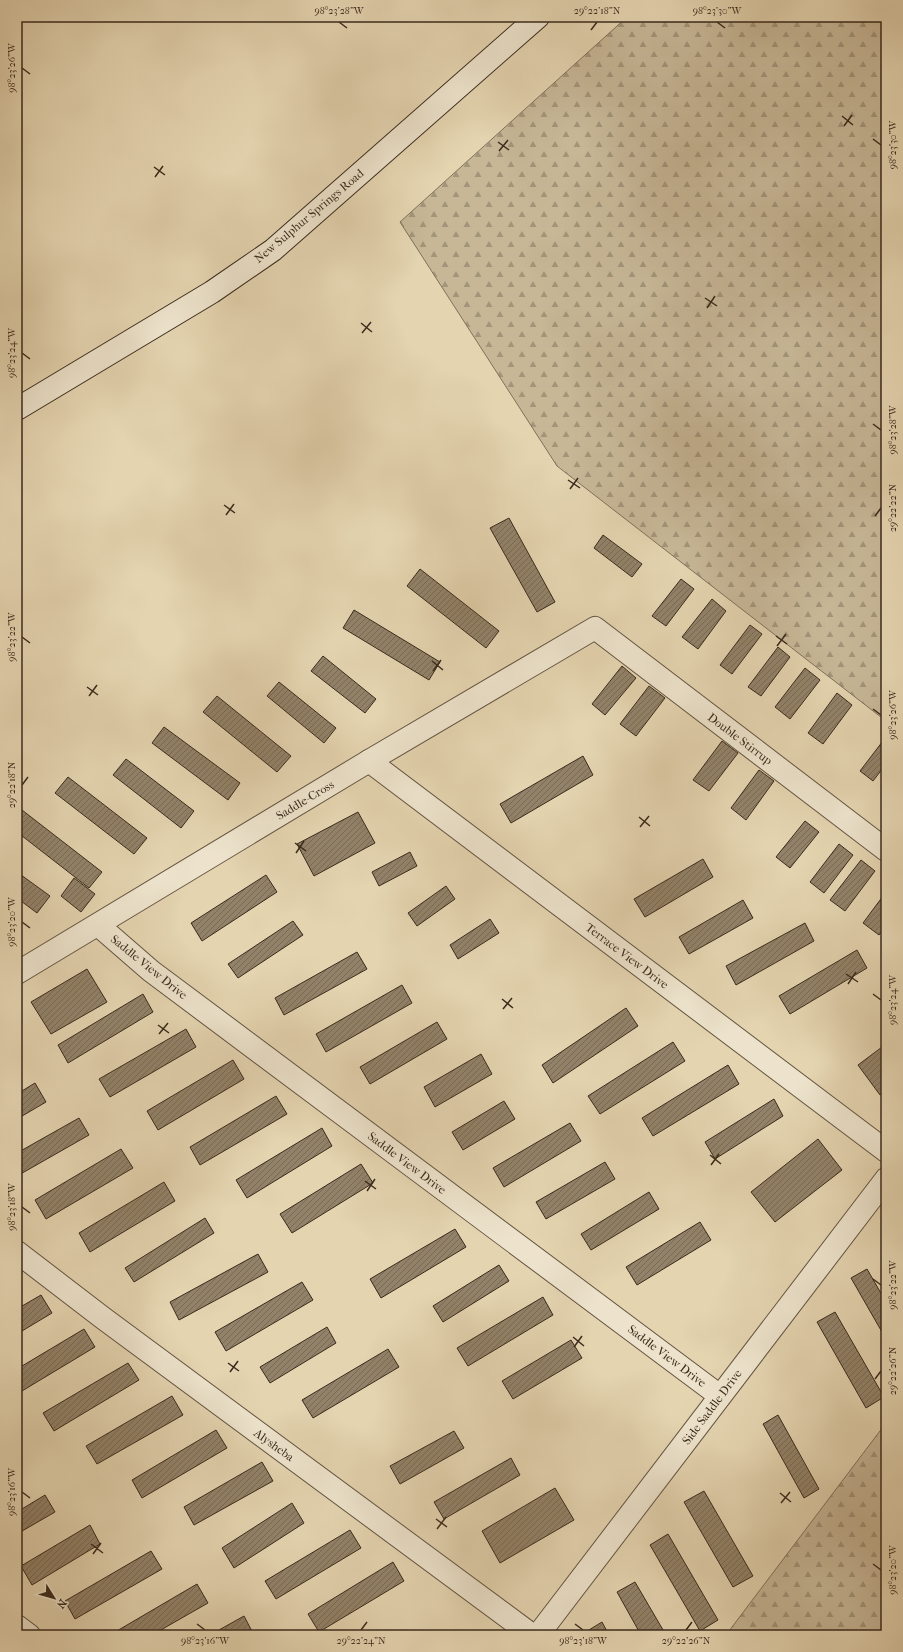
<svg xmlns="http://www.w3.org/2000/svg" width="903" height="1652" font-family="'IM FELL French Canon',serif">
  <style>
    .forest { fill: url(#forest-firs); stroke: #80705a }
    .building { fill: url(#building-hatch); stroke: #3a2a1c }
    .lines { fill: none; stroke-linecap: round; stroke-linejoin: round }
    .street-casing { stroke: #645441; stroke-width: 24 }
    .secondary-casing { stroke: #3a2a1c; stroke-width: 24 }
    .street { stroke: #ede3cc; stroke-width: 22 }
    .secondary { stroke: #ede3cc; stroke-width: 22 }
    .ticks { fill: none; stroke: #3a2a1c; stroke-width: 1.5 }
    .labels { text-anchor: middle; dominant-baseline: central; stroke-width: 3; stroke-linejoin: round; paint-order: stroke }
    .street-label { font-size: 12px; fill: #3a2a1c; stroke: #ede3cc }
    .neatline { fill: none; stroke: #3a2a1c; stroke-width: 1.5 }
    .ticks-label { font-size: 10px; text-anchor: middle; fill: #3a2a1c }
  </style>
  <defs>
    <pattern id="forest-firs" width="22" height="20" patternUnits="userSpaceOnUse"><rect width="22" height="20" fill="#c7b797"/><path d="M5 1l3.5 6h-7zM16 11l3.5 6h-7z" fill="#a3957a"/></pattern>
    <pattern id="building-hatch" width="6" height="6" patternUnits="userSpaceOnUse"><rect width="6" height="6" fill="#928269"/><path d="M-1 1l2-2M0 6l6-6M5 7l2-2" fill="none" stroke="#786b56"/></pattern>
  </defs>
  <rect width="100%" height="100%" fill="#e4d4b0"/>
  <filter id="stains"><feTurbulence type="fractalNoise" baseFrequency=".005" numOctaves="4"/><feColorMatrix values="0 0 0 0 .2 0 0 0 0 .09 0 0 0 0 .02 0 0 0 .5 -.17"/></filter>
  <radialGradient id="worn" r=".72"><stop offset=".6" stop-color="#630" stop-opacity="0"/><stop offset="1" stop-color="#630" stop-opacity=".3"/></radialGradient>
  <g class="forest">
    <polygon points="627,17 886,17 886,721 557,466 400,222"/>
    <polygon points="886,1423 886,1635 726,1635"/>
  </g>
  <g class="building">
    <polygon points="509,518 555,602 537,612 490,528"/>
    <polygon points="603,535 642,564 632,577 594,548"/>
    <polygon points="420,569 499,631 486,648 407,586"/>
    <polygon points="681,579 694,589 666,626 652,616"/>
    <polygon points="712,599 726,611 698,649 682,637"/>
    <polygon points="354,610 440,662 429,680 343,628"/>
    <polygon points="750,625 762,634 732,674 720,665"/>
    <polygon points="778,647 790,657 761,696 748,687"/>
    <polygon points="323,656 376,699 365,713 311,671"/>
    <polygon points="622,666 636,678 605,715 592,704"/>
    <polygon points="805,668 820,680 790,719 775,707"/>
    <polygon points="279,682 336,728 324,743 267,696"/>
    <polygon points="649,686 665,698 636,736 620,724"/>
    <polygon points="837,693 852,705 823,744 808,733"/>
    <polygon points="217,696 291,756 277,772 203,712"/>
    <polygon points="164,727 240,783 228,800 152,743"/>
    <polygon points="886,737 886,764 873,781 860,771"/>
    <polygon points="722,741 738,753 709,791 693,780"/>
    <polygon points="583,756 593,775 511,823 500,804"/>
    <polygon points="126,759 194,811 181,828 113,775"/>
    <polygon points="759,770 774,781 746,820 731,808"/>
    <polygon points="68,777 147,838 134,854 55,793"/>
    <polygon points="22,810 102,872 89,888 17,832 17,817"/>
    <polygon points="358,812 375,843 314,876 297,844"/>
    <polygon points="805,821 819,832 790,868 776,857"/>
    <polygon points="839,844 853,855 824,893 810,882"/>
    <polygon points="410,852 417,866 379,886 372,872"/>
    <polygon points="703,859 713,877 645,917 634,899"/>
    <polygon points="861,860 875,871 845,911 830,900"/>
    <polygon points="17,872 50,896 37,913 17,898"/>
    <polygon points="266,875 277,892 202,941 191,923"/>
    <polygon points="74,878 95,894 81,912 61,896"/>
    <polygon points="446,886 455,899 417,926 408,913"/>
    <polygon points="886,892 886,926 879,935 863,923"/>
    <polygon points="743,900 753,918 689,954 679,937"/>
    <polygon points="490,919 499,933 458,959 450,945"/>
    <polygon points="293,921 303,935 238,978 228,964"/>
    <polygon points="805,923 814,941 736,985 726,966"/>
    <polygon points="857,950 867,968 790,1014 779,996"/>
    <polygon points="357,952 367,969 284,1015 275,998"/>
    <polygon points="87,969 107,1002 51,1034 31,1002"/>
    <polygon points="402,985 412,1003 326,1052 316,1034"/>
    <polygon points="143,994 153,1012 68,1063 58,1045"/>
    <polygon points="626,1008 638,1026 553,1083 542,1065"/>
    <polygon points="437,1022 447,1039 370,1084 360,1067"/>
    <polygon points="186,1029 196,1047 110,1097 99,1079"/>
    <polygon points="673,1042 685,1061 600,1114 588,1096"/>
    <polygon points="886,1044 886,1091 880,1095 858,1065"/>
    <polygon points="481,1054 492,1074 435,1107 424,1087"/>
    <polygon points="233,1060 244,1079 158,1130 147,1111"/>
    <polygon points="728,1065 739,1084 653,1136 642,1118"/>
    <polygon points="35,1083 46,1102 17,1119 17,1094"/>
    <polygon points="276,1096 287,1114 200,1165 190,1147"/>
    <polygon points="774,1099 783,1116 715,1159 705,1142"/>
    <polygon points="504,1101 515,1119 463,1150 452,1132"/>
    <polygon points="79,1118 89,1135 17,1176 17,1153"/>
    <polygon points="570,1123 581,1141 504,1187 493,1168"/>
    <polygon points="322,1128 332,1146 247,1198 236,1180"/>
    <polygon points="818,1139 842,1170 775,1222 751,1192"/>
    <polygon points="121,1149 133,1168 46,1219 35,1200"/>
    <polygon points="605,1162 615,1179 546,1219 536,1202"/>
    <polygon points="361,1164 373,1183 292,1233 280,1214"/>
    <polygon points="164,1182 175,1201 90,1252 79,1233"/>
    <polygon points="649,1192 659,1209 591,1250 581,1234"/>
    <polygon points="205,1218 214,1233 134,1282 125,1268"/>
    <polygon points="700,1222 711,1240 637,1285 626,1267"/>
    <polygon points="455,1229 466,1247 381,1298 370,1279"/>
    <polygon points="258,1254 268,1272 179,1320 170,1302"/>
    <polygon points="499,1265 509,1281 443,1322 433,1306"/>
    <polygon points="867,1269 886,1302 886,1339 851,1278"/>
    <polygon points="302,1282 313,1300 226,1351 215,1332"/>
    <polygon points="41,1295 52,1313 17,1334 17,1309"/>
    <polygon points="543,1297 553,1315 468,1366 457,1348"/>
    <polygon points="835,1312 884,1397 866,1408 817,1322"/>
    <polygon points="327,1327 336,1343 270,1383 260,1367"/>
    <polygon points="84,1329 95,1347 17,1394 17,1369"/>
    <polygon points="571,1340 582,1358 513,1399 502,1381"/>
    <polygon points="388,1349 399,1367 313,1418 302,1400"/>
    <polygon points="128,1363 139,1380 54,1431 43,1413"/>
    <polygon points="172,1396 183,1415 97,1464 86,1446"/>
    <polygon points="778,1415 819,1489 804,1498 763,1424"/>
    <polygon points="216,1430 227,1448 142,1498 132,1480"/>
    <polygon points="454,1431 464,1448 400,1484 390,1466"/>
    <polygon points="511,1458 520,1475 444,1519 434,1502"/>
    <polygon points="262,1462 273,1481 194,1525 184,1507"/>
    <polygon points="555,1488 574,1520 500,1563 482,1531"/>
    <polygon points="704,1491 753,1576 733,1587 684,1502"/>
    <polygon points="45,1495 55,1512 17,1534 17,1512"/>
    <polygon points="292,1503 304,1523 234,1568 222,1548"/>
    <polygon points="90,1525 100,1544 32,1585 21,1566"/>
    <polygon points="350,1530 361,1548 276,1599 265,1581"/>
    <polygon points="668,1534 718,1620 700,1631 650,1545"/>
    <polygon points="151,1551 162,1569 75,1619 65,1601"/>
    <polygon points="393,1562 404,1581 319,1632 308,1614"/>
    <polygon points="635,1582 666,1635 641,1635 617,1592"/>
    <polygon points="197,1584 208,1603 152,1635 110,1635"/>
    <polygon points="244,1616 254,1635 210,1635"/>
    <polygon points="602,1622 609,1635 585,1635 584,1633"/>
  </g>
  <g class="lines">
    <g class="street-casing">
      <g id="street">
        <polyline points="369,761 886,1151"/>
        <polyline points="98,925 151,971 720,1396"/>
        <polyline points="17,973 369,761 595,628 886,850"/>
        <polyline points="17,1252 103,1318 532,1635"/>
        <polyline points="17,1626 29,1635"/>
        <polyline points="538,1635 886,1179"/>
      </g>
    </g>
    <g class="secondary-casing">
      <polyline id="secondary" points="17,409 212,292 273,250 538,17"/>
    </g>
    <use href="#street" class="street"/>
    <use href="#secondary" class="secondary"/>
  </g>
  <path class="ticks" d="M339,22L347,28M717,22L725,28M591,30L597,22M22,68L30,74M842,116L853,125M844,126L852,115M873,139L881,145M498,142L509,150M499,151L508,140M154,167L165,175M155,177L163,166M705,298L717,306M707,308L715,296M361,323L372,332M362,333L371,322M22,353L30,359M873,424L881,430M568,480L580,488M570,489L578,478M224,505L235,513M226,515L234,504M875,516L881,508M776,636L787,644M22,637L30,643M777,646L786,634M432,661L443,670M433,671L441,660M87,687L98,695M89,696L97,685M873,709L881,715M22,785L28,777M639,817L650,826M640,827L649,816M295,843L306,851M296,853L304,841M22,922L30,928M846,974L858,982M848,984L856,972M873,994L881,1000M502,999L513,1008M503,1009L512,998M158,1025L169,1033M159,1034L168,1023M710,1155L721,1164M711,1165L719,1154M365,1181L376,1189M367,1191L375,1179M22,1207L30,1213M873,1279L881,1285M573,1337L584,1346M574,1347L582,1336M228,1363L239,1371M230,1372L238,1361M875,1379L881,1371M22,1492L30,1498M780,1493L791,1502M781,1503L790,1492M436,1519L447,1527M437,1529L446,1517M91,1544L103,1553M93,1554L101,1543M873,1564L881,1570M197,1624L205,1630M575,1624L583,1630M361,1630L367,1622M686,1630L692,1622"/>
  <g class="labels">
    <g class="street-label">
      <text transform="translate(309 216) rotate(-40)">New Sulphur Springs Road</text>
      <text transform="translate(740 739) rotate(37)">Double Stirrup</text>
      <text transform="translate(305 800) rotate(-31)">Saddle-Cross</text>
      <text transform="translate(627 956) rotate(37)">Terrace View Drive</text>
      <text transform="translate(149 967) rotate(39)">Saddle View Drive</text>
      <text transform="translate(407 1163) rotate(37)">Saddle View Drive</text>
      <text transform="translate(667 1356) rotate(37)">Saddle View Drive</text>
      <text transform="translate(712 1407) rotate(-53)">Side Saddle Drive</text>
      <text transform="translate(274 1445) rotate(36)">Alysheba</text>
    </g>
  </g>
  <rect width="903" height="1652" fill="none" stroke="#e4d4b0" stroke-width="44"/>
  <g transform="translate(54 1598) rotate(127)" stroke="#ede3cc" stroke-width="3" paint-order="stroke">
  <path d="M0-3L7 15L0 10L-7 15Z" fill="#3a2a1c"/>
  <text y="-6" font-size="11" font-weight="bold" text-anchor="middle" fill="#3a2a1c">N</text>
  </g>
  <rect x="22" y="22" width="859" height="1608" class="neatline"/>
  <g class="ticks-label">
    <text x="339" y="14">98°23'28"W</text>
    <text x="597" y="14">29°22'18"N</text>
    <text x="717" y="14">98°23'30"W</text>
    <text transform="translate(11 68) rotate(-90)" y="4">98°23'26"W</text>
    <text transform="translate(892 145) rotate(-90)" y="4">98°23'30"W</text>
    <text transform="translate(11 353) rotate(-90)" y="4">98°23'24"W</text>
    <text transform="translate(892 430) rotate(-90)" y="4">98°23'28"W</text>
    <text transform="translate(892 508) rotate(-90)" y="4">29°22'22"N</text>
    <text transform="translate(11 637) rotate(-90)" y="4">98°23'22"W</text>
    <text transform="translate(892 715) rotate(-90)" y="4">98°23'26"W</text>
    <text transform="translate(11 785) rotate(-90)" y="4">29°22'18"N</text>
    <text transform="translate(11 922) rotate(-90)" y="4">98°23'20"W</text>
    <text transform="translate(892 1000) rotate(-90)" y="4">98°23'24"W</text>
    <text transform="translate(11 1207) rotate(-90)" y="4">98°23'18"W</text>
    <text transform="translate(892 1285) rotate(-90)" y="4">98°23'22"W</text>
    <text transform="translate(892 1371) rotate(-90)" y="4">29°22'26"N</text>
    <text transform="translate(11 1492) rotate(-90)" y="4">98°23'16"W</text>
    <text transform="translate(892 1570) rotate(-90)" y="4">98°23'20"W</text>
    <text x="205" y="1644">98°23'16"W</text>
    <text x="361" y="1644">29°22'24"N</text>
    <text x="583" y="1644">98°23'18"W</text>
    <text x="686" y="1644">29°22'26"N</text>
  </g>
  <rect width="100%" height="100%" filter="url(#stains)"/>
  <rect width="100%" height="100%" fill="url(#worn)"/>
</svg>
